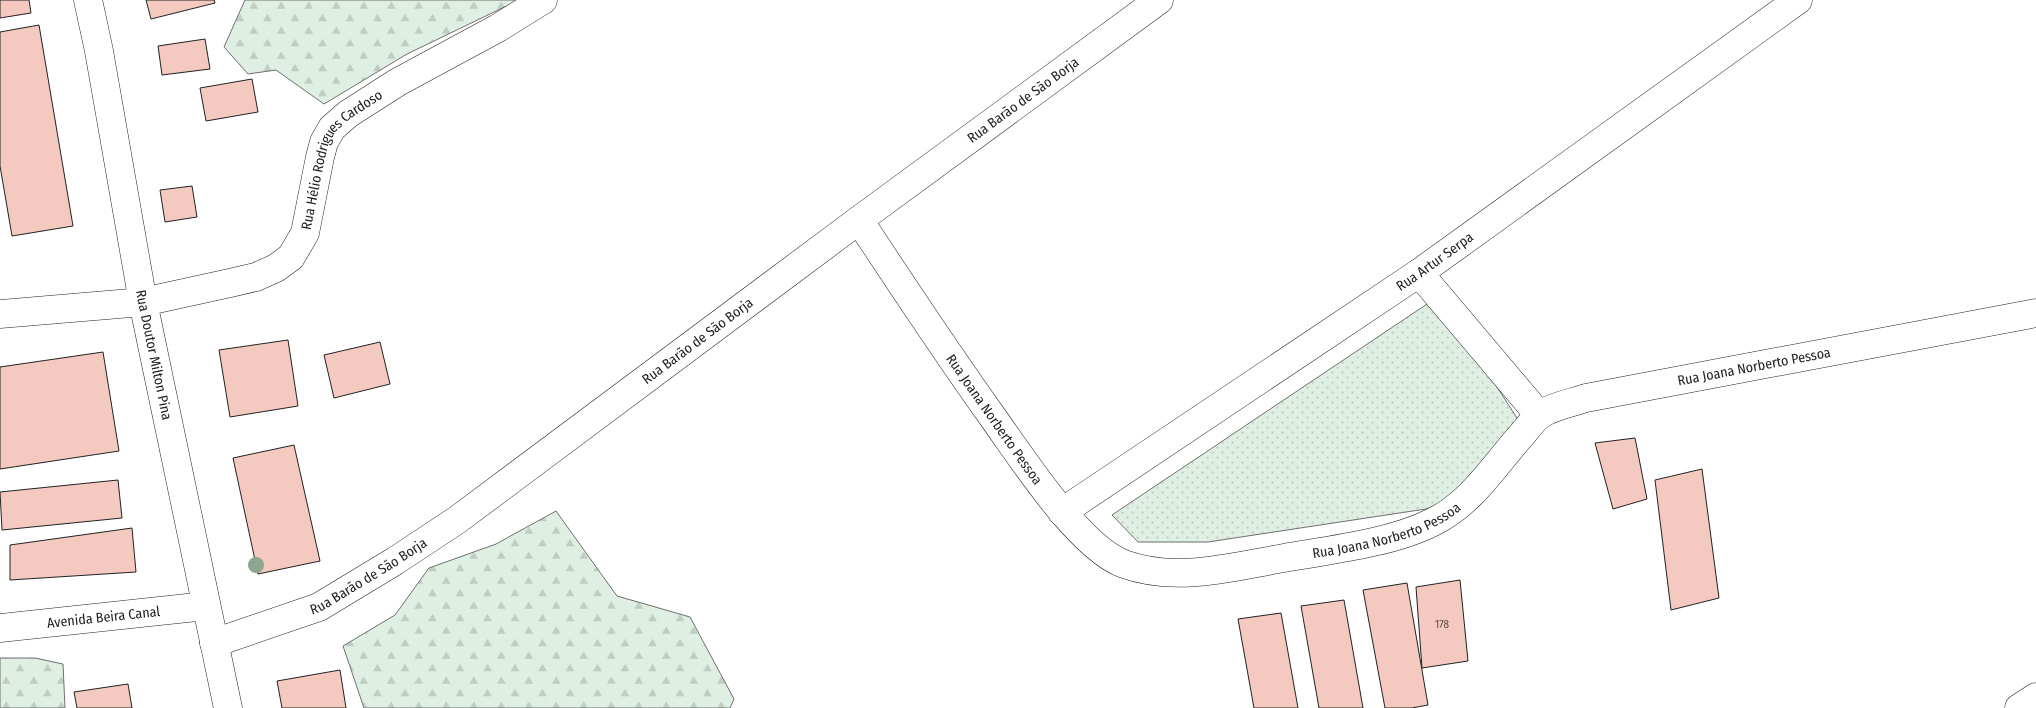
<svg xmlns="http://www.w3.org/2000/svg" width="2036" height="708" font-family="'Fira Sans Condensed',sans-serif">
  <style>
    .forest { fill: url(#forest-firs); stroke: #6f6f6f }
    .park { fill: url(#park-dots); stroke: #6f6f6f }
    .building { fill: #f3c9c0; stroke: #222 }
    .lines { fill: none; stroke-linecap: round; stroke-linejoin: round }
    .street-casing { stroke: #222; stroke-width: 29 }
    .street { stroke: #fff; stroke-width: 28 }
    .tree { fill: #8da692 }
    .labels { text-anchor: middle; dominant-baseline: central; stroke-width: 4; stroke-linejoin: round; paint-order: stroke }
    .number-label { font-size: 11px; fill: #564c4a }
    .street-label { font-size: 14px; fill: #222; stroke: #fff }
  </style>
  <defs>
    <pattern id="forest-firs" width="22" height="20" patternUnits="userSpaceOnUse" patternTransform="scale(1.25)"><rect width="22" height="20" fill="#e0efe3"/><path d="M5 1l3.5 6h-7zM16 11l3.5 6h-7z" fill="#c0cdc2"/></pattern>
    <pattern id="park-dots" width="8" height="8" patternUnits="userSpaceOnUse" patternTransform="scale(1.25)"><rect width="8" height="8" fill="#e0efe3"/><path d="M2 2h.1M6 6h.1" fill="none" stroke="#c0cdc2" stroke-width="1.8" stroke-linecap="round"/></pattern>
  </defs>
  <rect width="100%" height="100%" fill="#fff"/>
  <g class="forest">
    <polygon points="245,0 519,0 407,54 324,104 276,70 248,74 224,47"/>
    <polygon points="556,511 617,596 690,617 734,699 730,708 364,708 343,646 395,615 429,568 496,544"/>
    <polygon points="0,658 35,658 63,664 65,708 0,708"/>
  </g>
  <polygon class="park" points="1439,296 1522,426 1439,507 1208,542 1138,542 1112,515"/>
  <g class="building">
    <polygon points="0,0 29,0 31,13 0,18"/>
    <polygon points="146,0 214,0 215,3 151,19"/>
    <polygon points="39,25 73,226 12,236 0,166 0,32"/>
    <polygon points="205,39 210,69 162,75 158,46"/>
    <polygon points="252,79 258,112 206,121 200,88"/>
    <polygon points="192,186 197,217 165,222 160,190"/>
    <polygon points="288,340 298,406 230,417 219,350"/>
    <polygon points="380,342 390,384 334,398 324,355"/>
    <polygon points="103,352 119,451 0,469 0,367"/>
    <polygon points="1635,438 1647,499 1613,509 1595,443"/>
    <polygon points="294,445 320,561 258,574 233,458"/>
    <polygon points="1702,469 1719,598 1671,610 1655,480"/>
    <polygon points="118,480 122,518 2,530 0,492"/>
    <polygon points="132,528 136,572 10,580 10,545"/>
    <polygon points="1460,580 1468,661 1422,668 1416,587"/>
    <polygon points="1407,583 1428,705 1412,708 1385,708 1363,590"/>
    <polygon points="1344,600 1363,708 1319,708 1301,606"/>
    <polygon points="1281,613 1298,708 1254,708 1238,619"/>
    <polygon points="340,670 346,708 282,708 277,681"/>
    <polygon points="128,684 132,708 77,708 74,692"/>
  </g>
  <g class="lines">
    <g class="street-casing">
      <g id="street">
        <path id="s1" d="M88,0L99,51L143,302L228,708"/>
        <path id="s2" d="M859,220C903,287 947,353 994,419C1022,458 1079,547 1124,564C1176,583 1231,567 1284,558C1330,550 1392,543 1433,522C1470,504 1492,469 1518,439C1525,432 1532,420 1541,414C1554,406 1571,403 1586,398L2036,313"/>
        <polyline points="1419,273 1539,415"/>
        <path id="s3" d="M0,314L143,302L230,283L256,277L276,268L291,257L305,233L320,157L324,142L332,128L348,114L398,82L498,28L543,0"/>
        <path id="s4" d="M1062,512L1419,273L1798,0"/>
        <path id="s5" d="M0,628L206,606"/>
        <path id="s6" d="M214,643L319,607L395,561L457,520L859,220L1159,0"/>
        <polyline points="2019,708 2036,697"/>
      </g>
    </g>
    <use href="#street" class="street"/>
  </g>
  <circle class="tree" cx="256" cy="565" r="8"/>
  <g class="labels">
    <g class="number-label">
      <text x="1442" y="624">178</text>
    </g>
    <g class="street-label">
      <text stroke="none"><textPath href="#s6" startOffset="979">Rua Barão de São Borja</textPath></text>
      <text stroke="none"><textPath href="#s3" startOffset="414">Rua Hélio Rodrigues Cardoso</textPath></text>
      <text stroke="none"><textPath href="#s4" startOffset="449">Rua Artur Serpa</textPath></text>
      <text stroke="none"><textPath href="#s6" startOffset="574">Rua Barão de São Borja</textPath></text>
      <text stroke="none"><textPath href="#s1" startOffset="361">Rua Doutor Milton Pina</textPath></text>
      <text stroke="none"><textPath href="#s2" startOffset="1126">Rua Joana Norberto Pessoa</textPath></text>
      <text stroke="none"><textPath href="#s2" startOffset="241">Rua Joana Norberto Pessoa</textPath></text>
      <text stroke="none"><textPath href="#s2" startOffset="706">Rua Joana Norberto Pessoa</textPath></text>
      <text stroke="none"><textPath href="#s6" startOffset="169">Rua Barão de São Borja</textPath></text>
      <text stroke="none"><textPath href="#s5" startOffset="104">Avenida Beira Canal</textPath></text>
    </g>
  </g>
</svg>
